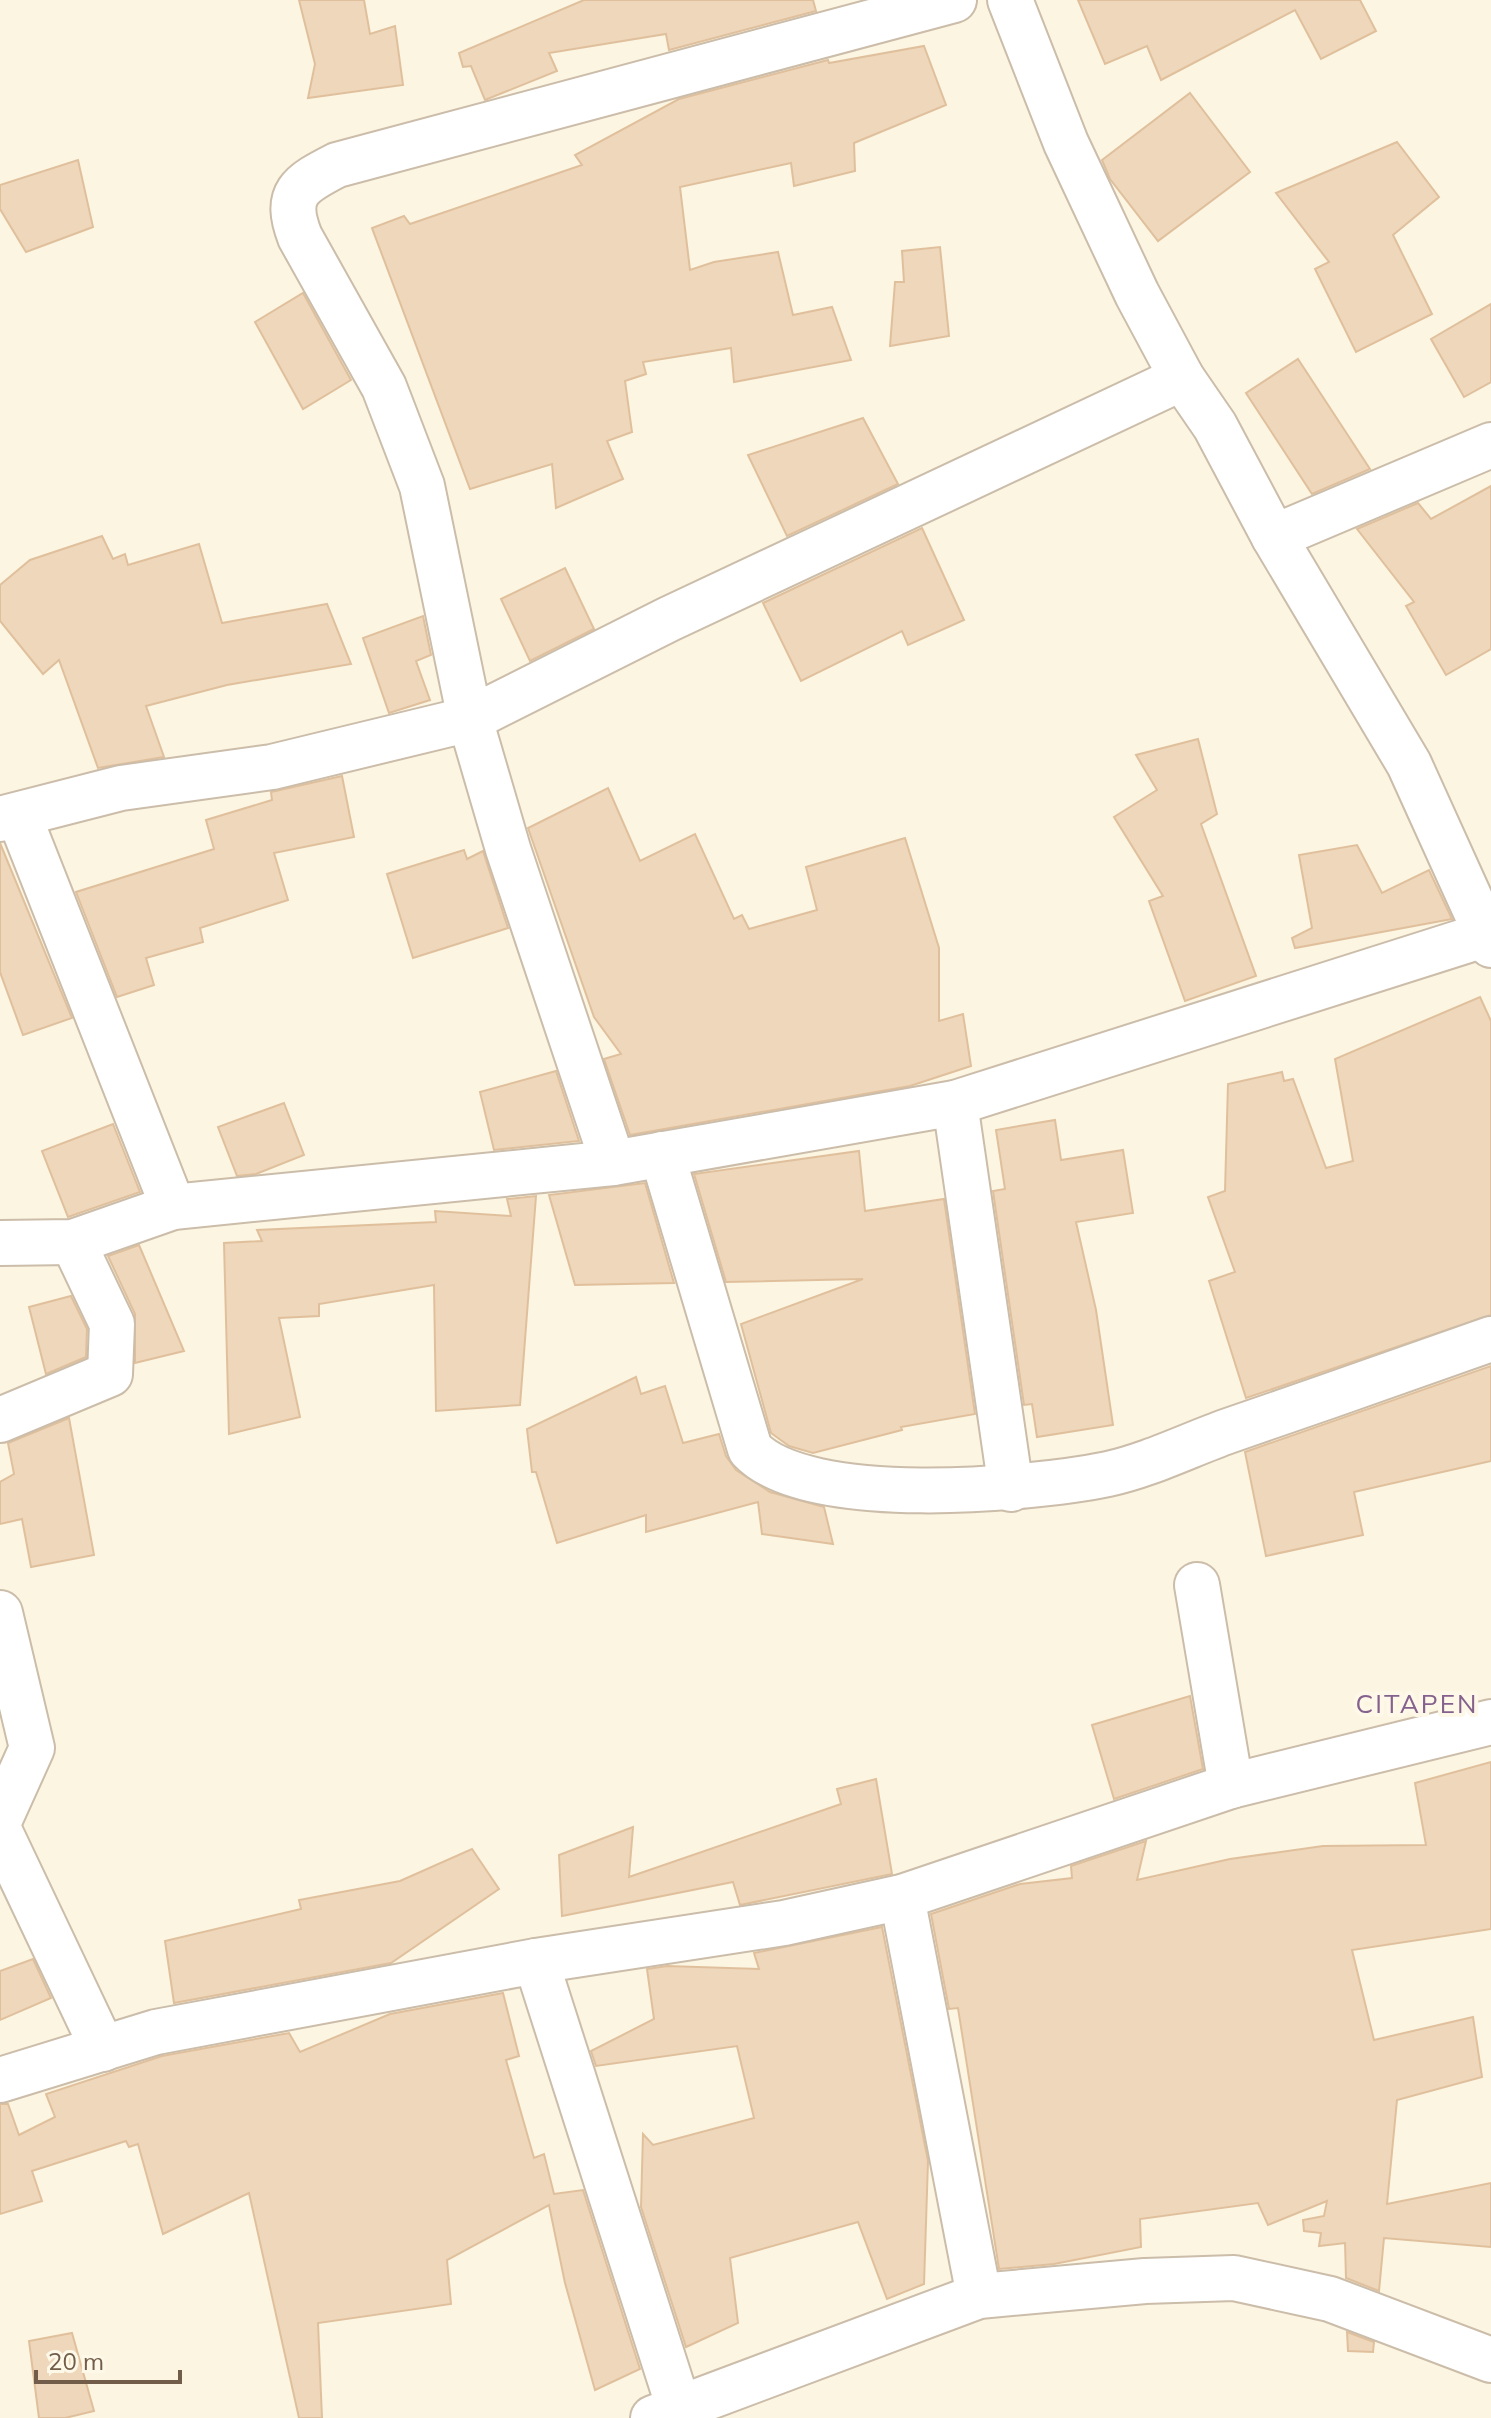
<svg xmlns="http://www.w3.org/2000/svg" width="1491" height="2418" font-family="Mulish,sans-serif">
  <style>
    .building { fill: #efd7bb; stroke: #e0c09c; stroke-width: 2 }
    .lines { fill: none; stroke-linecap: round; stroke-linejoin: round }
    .minor-casing { stroke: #cbbda9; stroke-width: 48 }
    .minor { stroke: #fff; stroke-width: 44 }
    .labels { text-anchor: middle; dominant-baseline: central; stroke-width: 8; stroke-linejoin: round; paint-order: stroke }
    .quarter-label { font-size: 26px; letter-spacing: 2px; fill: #85628d; stroke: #fef8e8 }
  </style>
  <rect width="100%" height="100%" fill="#fbf5e2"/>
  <g class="building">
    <polygon points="299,0 364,0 370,34 395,26 403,85 308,98 315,64"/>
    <polygon points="584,0 813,0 816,11 669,50 666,34 549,53 557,71 485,100 471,66 463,67 459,53"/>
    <polygon points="1078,0 1360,0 1376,31 1321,59 1295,10 1161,80 1147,46 1105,64"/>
    <polygon points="924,46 946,105 854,143 855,171 794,186 791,163 680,187 690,270 714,262 778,252 793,315 832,307 851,360 734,382 731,348 643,362 646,374 625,381 632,432 607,441 623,479 556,508 552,464 470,489 372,228 404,216 410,224 582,165 575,155 679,99 828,60 829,63"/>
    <polygon points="1190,93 1250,172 1158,241 1110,179 1102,160"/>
    <polygon points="1397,142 1439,197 1393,235 1432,314 1356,352 1315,269 1329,262 1276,193"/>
    <polygon points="78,160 93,227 26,252 0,209 0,185"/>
    <polygon points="940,247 949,336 890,346 895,282 904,282 902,251"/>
    <polygon points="303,293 351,380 303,409 255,322"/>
    <polygon points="1491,304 1491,382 1464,397 1431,339"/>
    <polygon points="1298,359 1370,469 1312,494 1246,393"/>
    <polygon points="863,418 898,484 787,536 748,455"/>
    <polygon points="1491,486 1491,649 1446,675 1406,606 1414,602 1357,529 1418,503 1431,519"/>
    <polygon points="922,528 964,620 908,645 902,631 801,681 763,603"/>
    <polygon points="102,536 113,559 125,554 128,565 199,544 222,623 327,604 351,664 227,685 146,706 164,757 98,768 59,660 43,674 0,621 0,585 30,560"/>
    <polygon points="565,568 594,629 530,661 501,599"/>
    <polygon points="423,616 431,655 416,661 430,700 389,713 363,638"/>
    <polygon points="1198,739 1217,814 1201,824 1256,976 1185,1001 1149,901 1163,896 1114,817 1157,790 1136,755"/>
    <polygon points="342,776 354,837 274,853 288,900 200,928 203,942 146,958 154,985 117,997 76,892 214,849 206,820 272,800 271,792"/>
    <polygon points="608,788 640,861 695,834 734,919 742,915 749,929 817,910 806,867 905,838 939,948 939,1021 963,1014 971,1066 910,1086 630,1135 604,1059 621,1054 594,1017 528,828"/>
    <polygon points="0,843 72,1018 23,1035 0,972"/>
    <polygon points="1357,845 1382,893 1429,870 1452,919 1295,948 1292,938 1312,928 1299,855"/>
    <polygon points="464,850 467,859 483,851 508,928 413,958 387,874"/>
    <polygon points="1480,997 1491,1021 1491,1315 1246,1398 1209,1281 1235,1272 1208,1197 1225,1191 1228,1084 1282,1072 1284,1081 1293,1079 1326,1168 1353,1161 1335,1059"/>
    <polygon points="556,1071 579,1141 494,1150 480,1092"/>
    <polygon points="284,1103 304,1155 256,1174 237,1176 218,1127"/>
    <polygon points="1055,1120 1061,1160 1123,1150 1133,1213 1076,1222 1096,1310 1113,1425 1037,1437 1032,1404 1024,1405 993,1191 1005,1189 996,1130"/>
    <polygon points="113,1124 140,1192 68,1217 42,1151"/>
    <polygon points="859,1151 865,1211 944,1199 975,1414 901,1427 902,1430 813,1453 789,1446 771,1433 741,1324 863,1279 726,1282 694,1174"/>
    <polygon points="645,1183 674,1283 575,1285 549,1195"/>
    <polygon points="536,1196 520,1405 436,1411 434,1285 319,1304 319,1316 279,1318 300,1417 229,1434 224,1243 262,1241 257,1230 436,1222 435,1211 511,1216 507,1199"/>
    <polygon points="139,1245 184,1351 135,1363 135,1314 108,1256"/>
    <polygon points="71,1296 87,1329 86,1357 46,1374 29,1307"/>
    <polygon points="1491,1366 1491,1461 1354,1492 1363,1535 1266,1556 1245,1452"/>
    <polygon points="636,1377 641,1394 665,1386 683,1443 719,1434 726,1456 736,1470 770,1492 824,1507 833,1544 762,1534 758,1502 646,1532 646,1515 557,1543 536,1472 532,1472 527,1429"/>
    <polygon points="69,1418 94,1555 31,1567 22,1519 0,1524 0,1482 14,1474 8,1443"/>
    <polygon points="1190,1696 1203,1769 1114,1799 1092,1725"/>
    <polygon points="1491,1762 1491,1929 1352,1950 1374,2040 1473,2017 1482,2077 1397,2100 1387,2204 1491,2183 1491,2247 1384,2238 1379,2291 1346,2278 1345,2243 1319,2246 1321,2233 1304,2231 1303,2220 1324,2216 1327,2201 1268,2225 1258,2203 1140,2219 1141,2247 1054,2264 999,2269 958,2008 949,2009 931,1914 1020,1884 1072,1878 1071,1866 1146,1841 1137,1880 1230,1859 1323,1846 1426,1845 1415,1783"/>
    <polygon points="876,1779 892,1874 740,1905 733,1882 562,1916 559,1855 633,1827 629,1877 841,1804 837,1789"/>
    <polygon points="472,1849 499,1889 391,1963 174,2003 165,1941 301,1909 299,1900 400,1881"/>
    <polygon points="882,1927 928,2161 924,2284 887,2299 858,2222 730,2258 738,2323 686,2347 641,2207 643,2134 653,2145 754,2118 737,2046 596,2066 591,2051 654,2019 647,1969 667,1966 759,1969 754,1953"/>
    <polygon points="33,1959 51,1998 0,2020 0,1971"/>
    <polygon points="503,1993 519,2056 506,2060 534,2158 544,2154 554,2194 583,2190 640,2369 595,2390 565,2283 549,2205 447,2260 451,2304 318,2323 322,2418 299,2418 249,2193 163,2234 138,2144 129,2147 126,2141 32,2171 42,2201 0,2214 0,2104 8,2104 19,2135 55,2117 46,2094 162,2056 289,2033 300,2052 390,2014"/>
    <polygon points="1347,2332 1374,2342 1373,2352 1348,2351"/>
    <polygon points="72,2333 94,2411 65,2418 39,2418 29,2341"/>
  </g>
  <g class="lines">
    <g class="minor-casing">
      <g id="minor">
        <polyline points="1010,0 1066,143 1137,294 1182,378 1215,426 1274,537 1409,764 1491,945"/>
        <polyline points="1274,537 1491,445"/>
        <polyline points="19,816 173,1207"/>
        <polyline points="0,819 121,788 272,767 470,719 669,619 1182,378"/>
        <polyline points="955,1103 1011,1489"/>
        <path d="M662,1154L750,1449C806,1510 1030,1490 1108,1474C1149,1465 1189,1445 1228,1431C1316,1401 1403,1370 1491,1339"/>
        <path d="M613,1163L508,849L470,719L422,486L384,387L300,237C283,193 300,184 337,165L954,0"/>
        <polyline points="0,1243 73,1242 173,1207 613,1163 955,1103 1487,934"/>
        <polyline points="0,1420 110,1374 112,1324 73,1242"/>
        <polyline points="1197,1585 1231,1786"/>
        <polyline points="0,1613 32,1748 0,1819"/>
        <polyline points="0,1832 103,2049"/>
        <polyline points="902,1897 979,2296"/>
        <polyline points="536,1961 679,2408"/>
        <polyline points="0,2080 156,2032 536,1961 784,1923 902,1897 1231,1786 1491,1722"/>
        <polyline points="653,2418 979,2296 1145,2281 1234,2278 1330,2299 1491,2360"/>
      </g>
    </g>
    <use href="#minor" class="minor"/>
  </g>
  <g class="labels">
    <g class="quarter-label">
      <text x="1417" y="1703">CITAPEN</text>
    </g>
  </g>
  <path d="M36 2370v12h144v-12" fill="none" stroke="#715d4a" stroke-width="4"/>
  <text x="48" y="2370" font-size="24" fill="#715d4a" stroke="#fef8e8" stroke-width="6" paint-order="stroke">20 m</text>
</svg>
